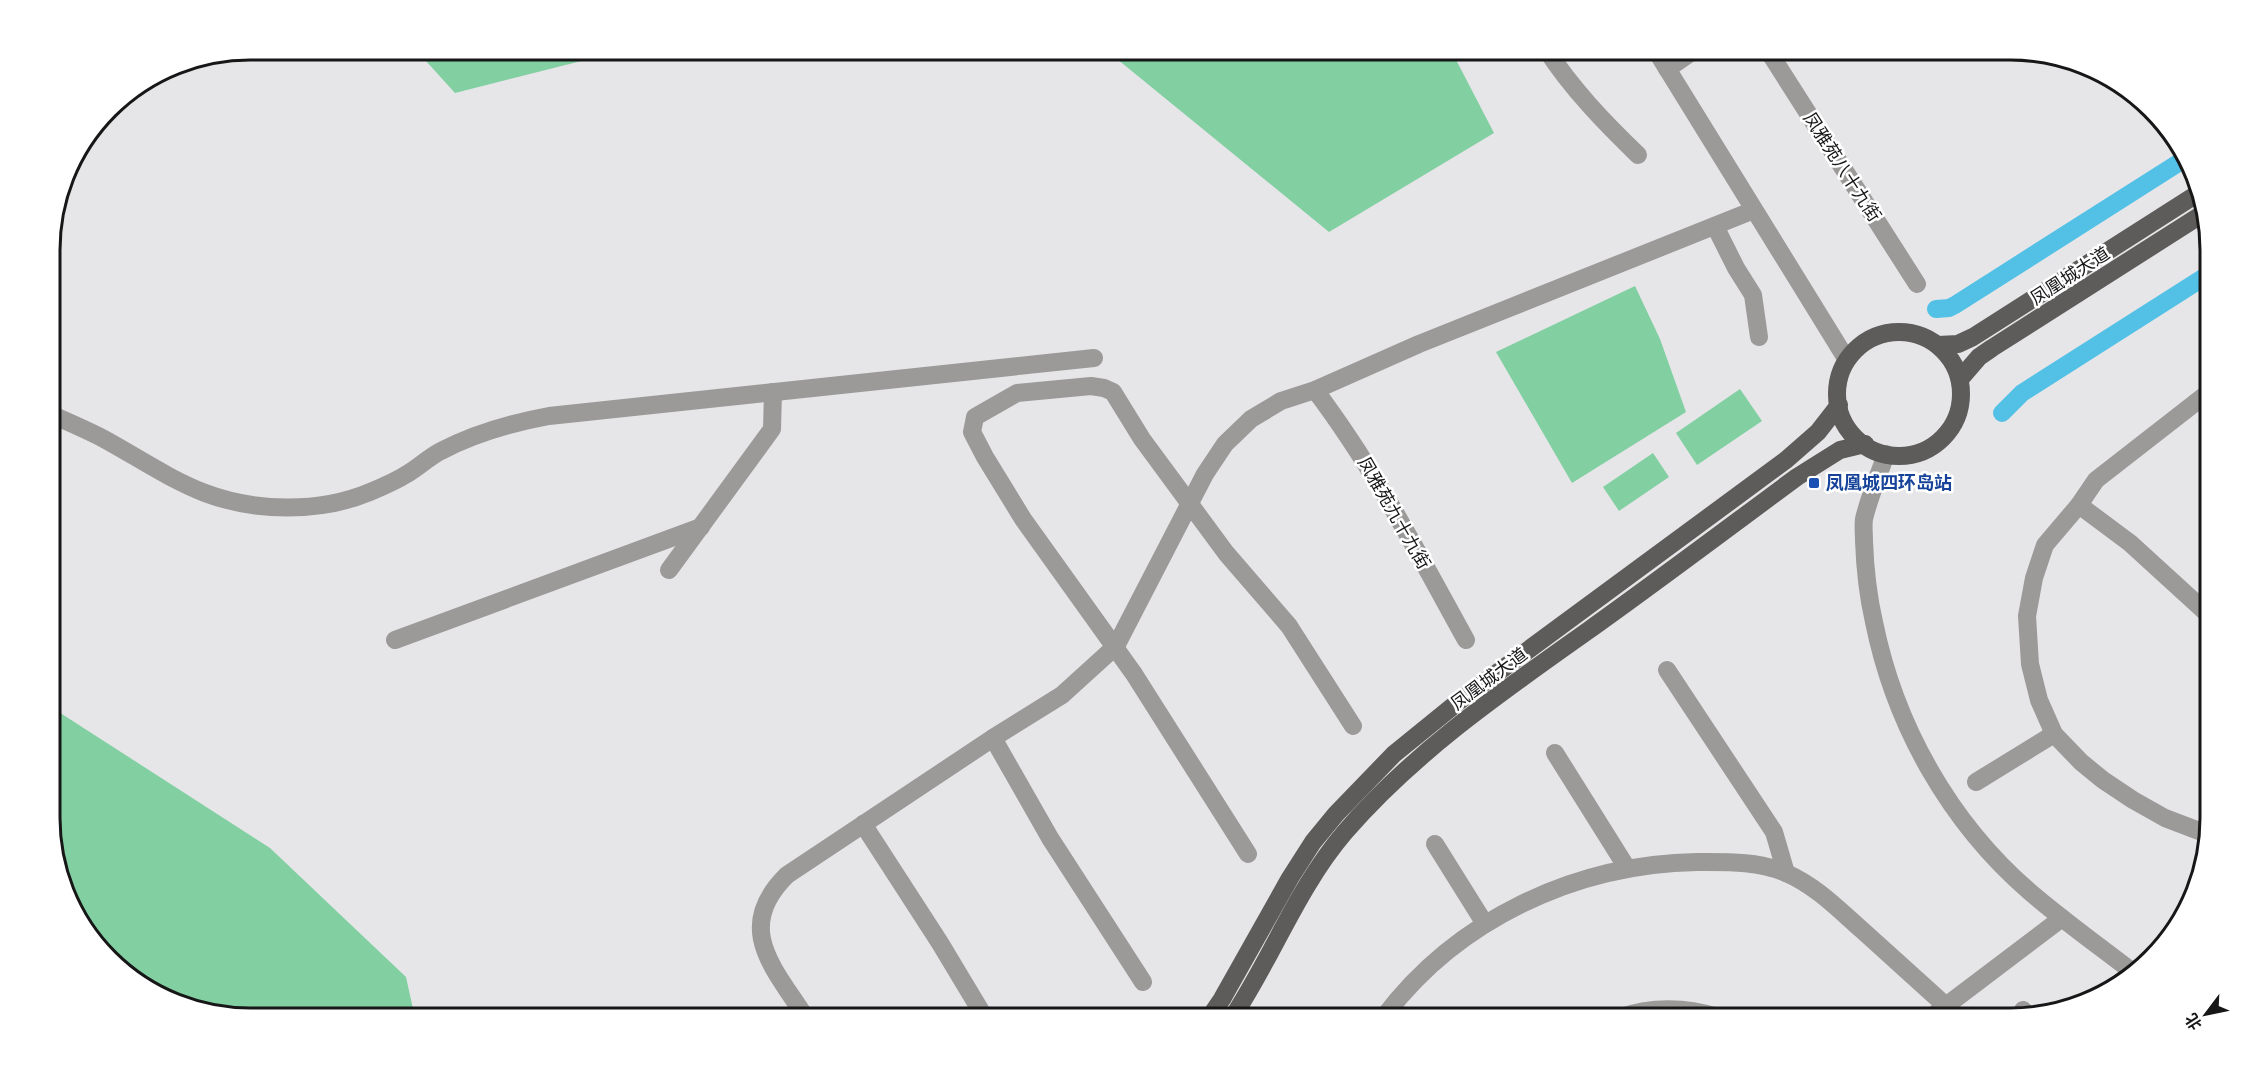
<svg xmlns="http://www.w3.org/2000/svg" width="2260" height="1068" font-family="Figtree,'Noto Sans SC',sans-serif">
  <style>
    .green { fill: #82cfa2 }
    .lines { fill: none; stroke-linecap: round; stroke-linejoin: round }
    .canal { stroke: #53c1e5; stroke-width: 18 }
    .minor { stroke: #9b9a99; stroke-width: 18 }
    .major { stroke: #5d5c5a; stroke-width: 18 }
    .transit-dot { fill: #1a4fb4; stroke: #fff; stroke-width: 2 }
    .labels { text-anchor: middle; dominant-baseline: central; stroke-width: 5; stroke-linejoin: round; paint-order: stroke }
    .street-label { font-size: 18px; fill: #171718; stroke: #fff }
    .transit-label { font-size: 18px; font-weight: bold; fill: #164399; stroke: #fff; text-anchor: start }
    .rim { fill: none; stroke: #171718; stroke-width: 3 }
  </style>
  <rect width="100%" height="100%" fill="#e6e6e9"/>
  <g class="green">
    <polygon points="416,50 625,50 455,93"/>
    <polygon points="1106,50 1451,50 1494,133 1329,232"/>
    <polygon points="1635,286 1660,339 1686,412 1572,483 1496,352"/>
    <polygon points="1740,389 1762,421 1697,465 1676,433"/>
    <polygon points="1653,453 1669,477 1619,511 1603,487"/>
    <polygon points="51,707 270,848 406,977 415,1018 250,1018 173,1003 91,940 51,845"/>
  </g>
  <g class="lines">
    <g class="canal">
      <polyline points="1936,309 1949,308 1955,305 2183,160"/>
      <polyline points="2002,413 2022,393 2209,274"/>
    </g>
    <g class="minor">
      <path d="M1546,49C1572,89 1604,122 1638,155"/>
      <polyline points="1655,49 1847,360"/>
      <polyline points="1767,49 1917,284"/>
      <polyline points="1667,69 1696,49"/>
      <polyline points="1715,226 1736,268 1753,295 1759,337"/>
      <path d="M1315,390C1374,468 1419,555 1466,640"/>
      <path d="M50,414C68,422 87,430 104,439C137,457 169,479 205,493C255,512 320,513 370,492C382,487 396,481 407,474C419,467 429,457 441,451C475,433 511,423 549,416L1094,358"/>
      <path d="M1886,454C1879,475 1869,497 1864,519C1863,526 1864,534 1864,541C1865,569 1868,596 1874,622C1895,726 1950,823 2030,892C2064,921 2099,946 2134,973"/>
      <polyline points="2079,505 2130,543 2210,616"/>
      <polyline points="669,570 772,429 773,392"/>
      <polyline points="395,640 701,527"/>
      <polyline points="1667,670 1774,832 1786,873"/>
      <polyline points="993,738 1050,838 1143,982"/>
      <polyline points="1555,753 1627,868"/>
      <polyline points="1976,782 2054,734"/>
      <polyline points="863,824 940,943 985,1018"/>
      <polyline points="2207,834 2165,818 2133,800 2103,780 2081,762 2054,734 2039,700 2030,664 2027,616 2034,578 2045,545 2079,505 2096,480 2209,392"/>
      <polyline points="1435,844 1485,924"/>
      <polyline points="1248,854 1134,674 1023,519 985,457 972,432 975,417 1017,393 1091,386 1104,388 1113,392 1142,439 1226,553 1289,626 1353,726"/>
      <polyline points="2023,1010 2028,1017"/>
      <path d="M806,1018C774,968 733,928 787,875L993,738L1062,695L1116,646L1205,474L1225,444L1251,419L1281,401L1315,390L1419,344L1754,210"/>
      <path d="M1383,1018C1456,920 1575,864 1697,862C1727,862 1758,861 1786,873C1816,886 1838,909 1862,930C1890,955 1918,981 1946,1006"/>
      <path d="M1618,1018C1652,1006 1687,1007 1721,1018"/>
      <polyline points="1930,1018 2062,918"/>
    </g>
    <g class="major">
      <circle cx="1899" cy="394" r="62"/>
      <polyline points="1938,345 1958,344 1973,337 2197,194"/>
      <polyline points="1960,379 1979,357 1992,348 2204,213"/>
      <polyline points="1209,1018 1222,999 1290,878 1313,842 1336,814 1394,754 1463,698 1786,460 1818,432 1839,405"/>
      <path d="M1232,1018C1272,958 1297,888 1345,832C1414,752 1503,691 1589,630C1659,580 1728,528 1797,477L1840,450L1865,444"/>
    </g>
  </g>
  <rect class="transit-dot" x="1808" y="477" width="12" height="12" rx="3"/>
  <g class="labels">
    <g class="street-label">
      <text transform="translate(1842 167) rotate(57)">凤雅苑八十九街</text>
      <text transform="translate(2070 276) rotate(-33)">凤凰城大道</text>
      <text transform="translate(1394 513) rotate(60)">凤雅苑九十九街</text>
      <text transform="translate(1489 679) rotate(-37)">凤凰城大道</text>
    </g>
    <g class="transit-label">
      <text x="1826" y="483">凤凰城四环岛站</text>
    </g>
  </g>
  <path d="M0 0H2260V1068H0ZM250 60H2010A190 190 0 0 1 2200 250V818A190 190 0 0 1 2010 1008H250A190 190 0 0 1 60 818V250A190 190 0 0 1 250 60Z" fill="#fff" fill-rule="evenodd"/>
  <path class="rim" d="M250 60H2010A190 190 0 0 1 2200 250V818A190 190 0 0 1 2010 1008H250A190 190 0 0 1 60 818V250A190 190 0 0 1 250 60Z"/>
  <g transform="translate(2206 1014) rotate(238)" stroke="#ffffff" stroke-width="4.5" paint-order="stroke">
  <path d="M0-4.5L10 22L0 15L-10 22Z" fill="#171718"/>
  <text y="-9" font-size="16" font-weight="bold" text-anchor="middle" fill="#171718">北</text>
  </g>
</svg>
